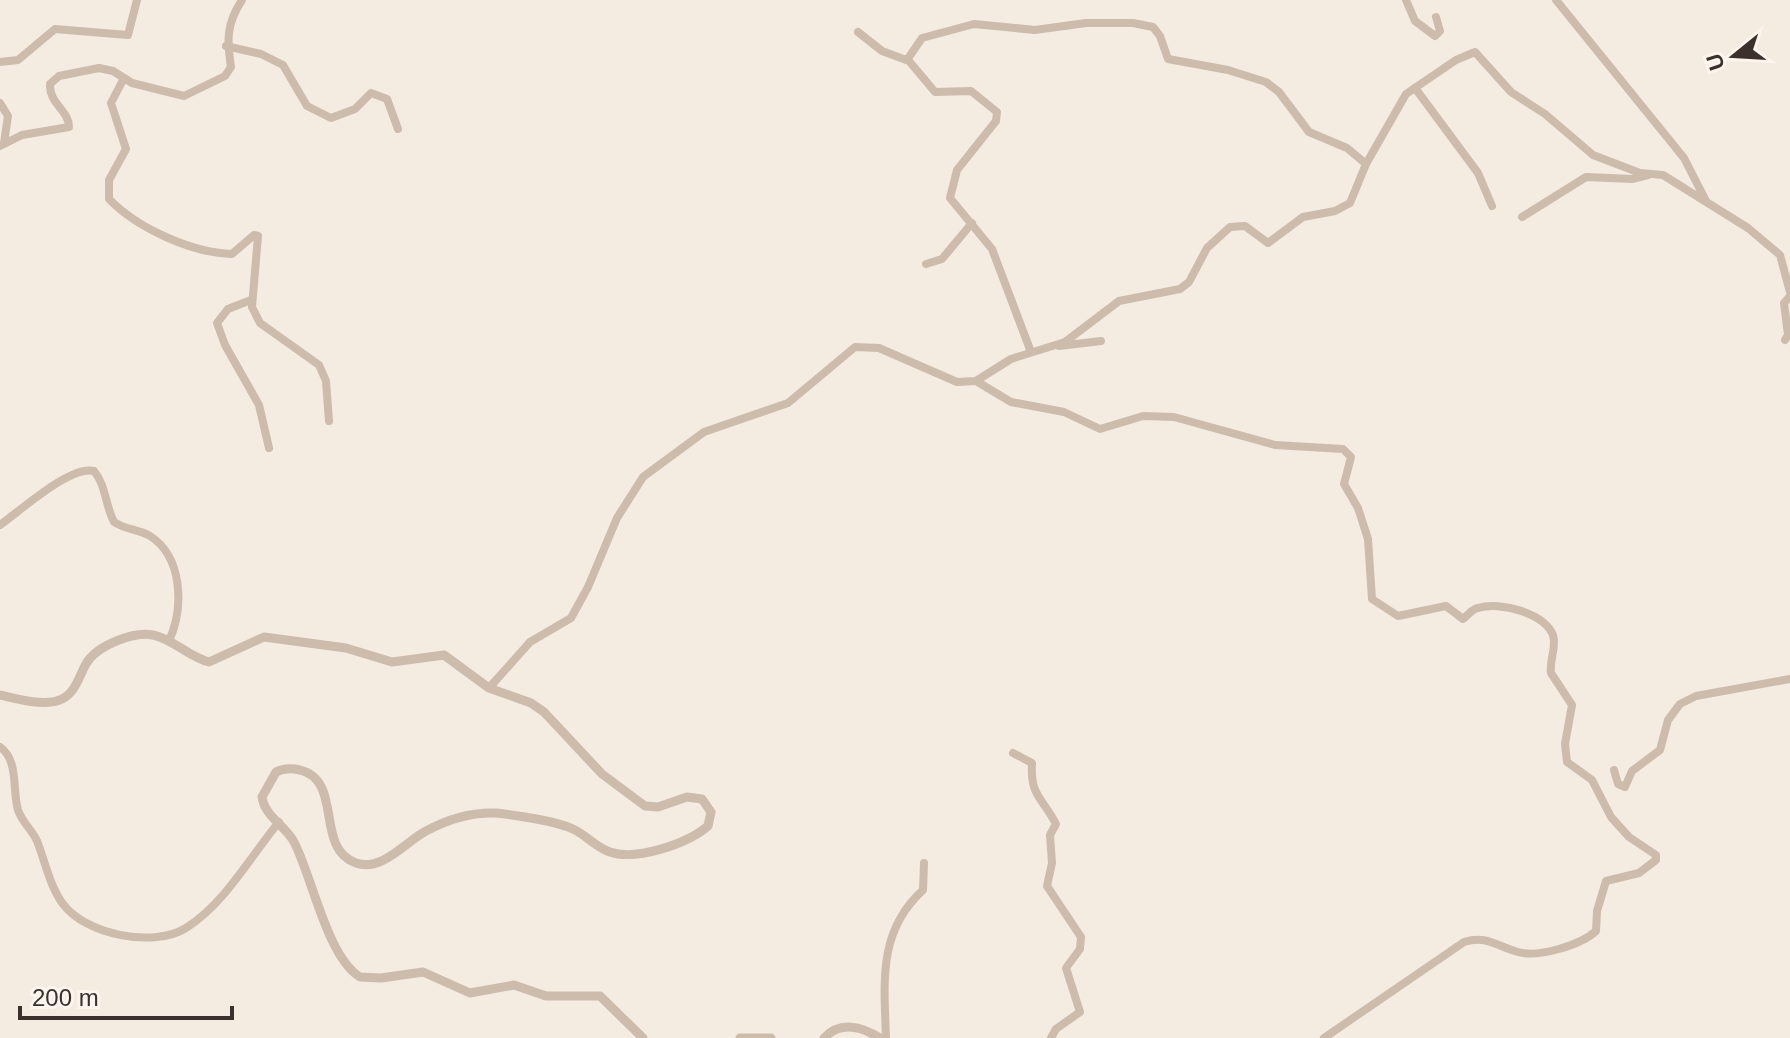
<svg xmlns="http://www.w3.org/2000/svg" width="1790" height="1038" font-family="Helvetica,sans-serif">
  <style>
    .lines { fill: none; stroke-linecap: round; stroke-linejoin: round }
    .minor { stroke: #cdbbac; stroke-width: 8 }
    .tertiary { stroke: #cdbbac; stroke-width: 9 }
  </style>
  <rect width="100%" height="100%" fill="#f4ebe1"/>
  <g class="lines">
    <g class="minor">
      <polyline points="1406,0 1415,21 1435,36 1440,31 1436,17"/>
      <polyline points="1556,0 1684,158 1706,201"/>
      <polyline points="858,32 882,51 909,61 935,92 971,91 997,112 996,121 957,170 950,198 992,249 1031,352"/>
      <polyline points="226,46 261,54 283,65 307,106 331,118 355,109 371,93 387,99 398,129"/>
      <polyline points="907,60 922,38 974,24 1035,30 1086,23 1133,23 1153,27 1160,36 1168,59 1228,70 1266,82 1279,92 1309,132 1347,148 1366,164 1406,94 1456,60 1475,52 1511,92 1545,114 1593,155 1640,173 1663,175 1748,228 1780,255 1790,292"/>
      <polyline points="0,62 18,60 55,29 128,35 137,0"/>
      <path d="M124,78L111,103L126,149L109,180V199C137,228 192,253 232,254L254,235L258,236L252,307L260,323L319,365L326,381L329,421"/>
      <polyline points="1415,88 1478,173 1492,206"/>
      <polyline points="0,103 8,116 4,143"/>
      <path d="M0,146L22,135L69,127C69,110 49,104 50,84L59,76L99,68L113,71L132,83L184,96L225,76L231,67C227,41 226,24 242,0"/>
      <polyline points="1522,217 1586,177 1632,179 1648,175"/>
      <polyline points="926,264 942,259 972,223"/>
      <polyline points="251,300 228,309 217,323 225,345 259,405 269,448"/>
      <polyline points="1785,340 1788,335 1784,303 1790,296"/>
      <polyline points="1059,346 1101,341"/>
      <path d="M976,381L1011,402L1064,412L1100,429L1143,416L1174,417L1275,445L1343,449L1351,457L1344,484L1358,508L1368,539L1372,599L1398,616L1446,606L1463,619C1468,615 1472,609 1478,608C1500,601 1544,613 1553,635C1557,648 1549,660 1551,673L1572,705L1565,744L1567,762L1592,780L1611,817L1629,837L1656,855V860L1639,873L1606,881L1597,911L1596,931C1581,945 1538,958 1518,952C1496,946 1487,935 1464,942L1324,1038"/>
      <path d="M0,525C20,511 70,465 94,471C106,485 105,505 114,522C126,530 139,529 150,536C183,557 184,608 169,641"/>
      <polyline points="489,688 530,642 571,618 588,587 617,518 643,477 704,432 788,403 855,347 879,348 957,382 976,381 1011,359 1065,342 1119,301 1180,289 1189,282 1207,248 1230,227 1245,226 1268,243 1303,217 1335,211 1350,203 1366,164"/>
      <path d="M0,747C19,760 12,790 18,810C22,822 32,830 37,841C45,861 50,887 63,904C86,935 154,948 186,928C226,902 250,857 279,822"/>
      <path d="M1013,753L1032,763C1030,796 1042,797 1056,824L1050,835L1052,863L1047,886L1081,937L1080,949L1066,968L1080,1012L1056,1029L1051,1038"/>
      <polyline points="1614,770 1618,784 1625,787 1632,771 1660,750 1668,720 1680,704 1696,696 1790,679"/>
      <path d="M886,1038C884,981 878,931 923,890L924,863"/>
    </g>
    <g class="tertiary">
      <path d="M0,695C16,699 46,707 62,699C76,692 79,676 86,664C96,646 133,631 153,635C173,639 189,657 209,662L264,637L346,648L392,662L444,655L489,688L531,703L544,712L602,774L645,806L658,807L687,797L702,799L711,812L708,826C687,844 636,861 610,852C597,848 586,835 573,829C556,821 515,815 496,813C470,812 448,819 426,831C405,842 382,872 356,863C314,848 344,781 300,770C291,768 284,768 276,772L262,797C265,817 285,825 294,842C312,876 327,957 360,977L381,978L423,972L470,993L514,985L546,996H600L643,1038"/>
      <polyline points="740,1038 771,1038"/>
      <path d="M824,1038C840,1021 861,1026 880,1038"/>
    </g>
  </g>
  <g transform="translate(1734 56) rotate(252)" stroke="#fbf5ee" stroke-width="6" paint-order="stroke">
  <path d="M0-6L14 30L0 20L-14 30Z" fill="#3b302b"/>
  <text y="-12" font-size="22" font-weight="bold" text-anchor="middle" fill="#3b302b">U</text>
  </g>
  <path d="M20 1006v12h212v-12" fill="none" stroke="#3b302b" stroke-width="4"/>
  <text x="32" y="1006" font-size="24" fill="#3b302b" stroke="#fbf5ee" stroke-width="6" paint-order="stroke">200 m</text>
</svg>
